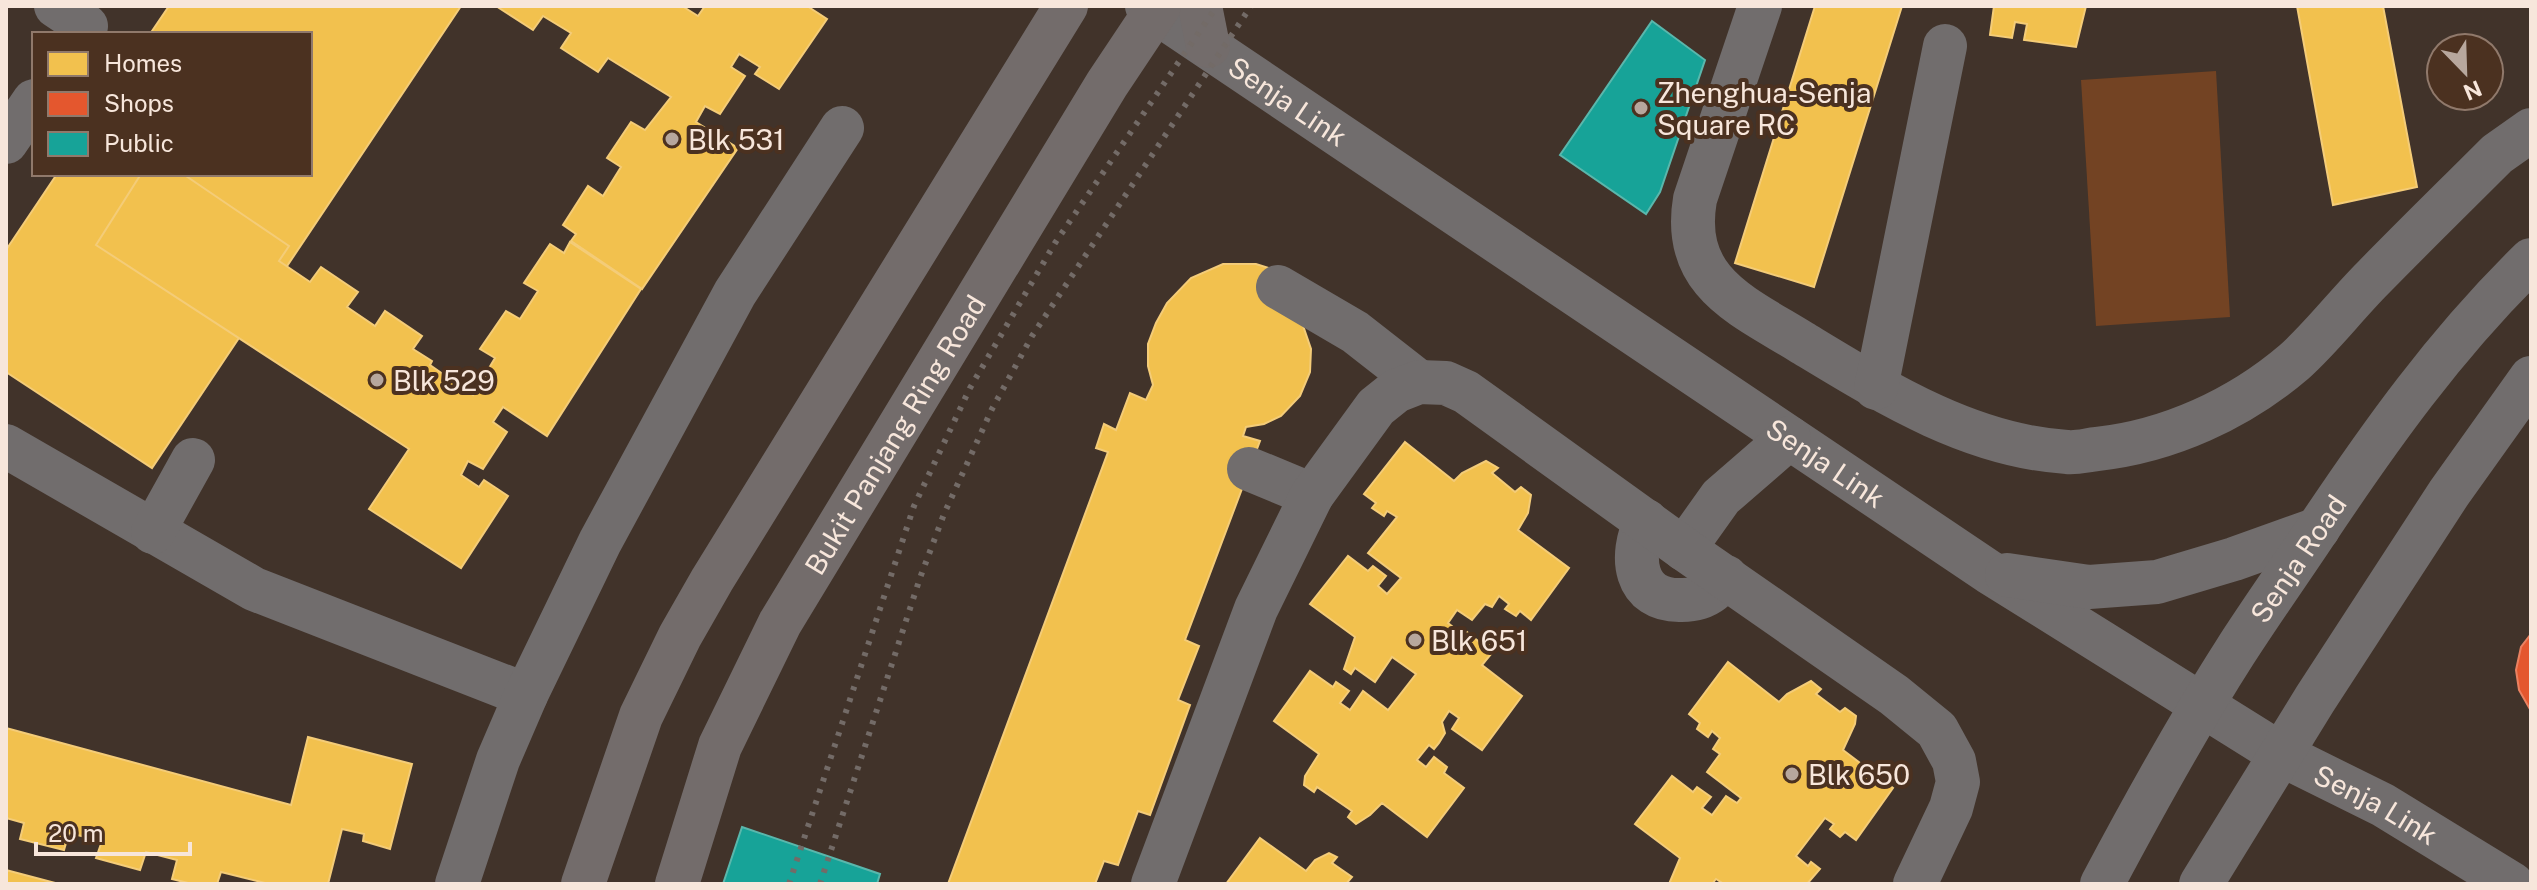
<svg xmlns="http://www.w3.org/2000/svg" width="2537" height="890" font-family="'Public Sans',sans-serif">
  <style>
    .green { fill: #734323 }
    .homes { fill: #f2c14e; stroke: #f4cc78; stroke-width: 2 }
    .shops { fill: #e4572e; stroke: #ea8262; stroke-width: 2 }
    .public { fill: #17a398; stroke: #5ab7ac; stroke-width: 2 }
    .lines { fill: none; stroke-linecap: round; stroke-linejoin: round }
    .minor { stroke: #716d6d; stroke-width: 44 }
    .major { stroke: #736c6b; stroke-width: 44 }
    .rail { stroke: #736b67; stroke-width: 6; stroke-dasharray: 4 8; stroke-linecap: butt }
    .poi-dot { fill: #b7a79d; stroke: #4b3120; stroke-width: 3 }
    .labels { text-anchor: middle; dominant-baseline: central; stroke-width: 8; stroke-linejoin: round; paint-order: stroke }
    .poi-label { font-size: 28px; fill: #f7e6db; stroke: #4b3120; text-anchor: start }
    .street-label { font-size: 28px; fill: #f7e6db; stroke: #4b3120 }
  </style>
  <rect width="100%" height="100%" fill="#41332a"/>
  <polygon class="green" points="2216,71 2230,317 2096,326 2081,80"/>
  <g class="homes">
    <polygon points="169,6 461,6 152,468 6,372 6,250 57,174 310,174 310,34 150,34"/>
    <polygon points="496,6 682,6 698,16 705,6 807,6 827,19 779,89 755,74 760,67 739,54 731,67 745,76 720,114 705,106 696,122 738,148 642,289 571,241 576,234 563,225 588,186 603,196 621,167 607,158 631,122 645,130 671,97 608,58 598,72 561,48 571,33 543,16 533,30"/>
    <polygon points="1815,6 1902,6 1814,287 1735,263"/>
    <polygon points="1994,6 2086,6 2076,47 2024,40 2027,24 2015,22 2012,38 1990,35"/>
    <polygon points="2297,6 2383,6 2417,187 2333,205"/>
    <polygon points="141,174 183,174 289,246 279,261 310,282 321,267 358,292 347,307 375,326 385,311 422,336 413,349 432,361 430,365 473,395 495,358 480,349 506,311 520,319 538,291 524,283 550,244 564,253 570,242 641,289 547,436 503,407 493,422 507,432 483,469 468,461 461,475 479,487 484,480 508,496 461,568 369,509 409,449 96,245"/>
    <polygon points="1223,264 1256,264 1285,273 1311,349 1310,372 1300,396 1281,416 1264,424 1246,427 1243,436 1260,441 1185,640 1199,646 1178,700 1190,705 1150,815 1138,811 1118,865 1104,861 1095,884 948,884 1108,452 1096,448 1104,424 1116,430 1130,393 1146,400 1153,385 1148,366 1148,344 1156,323 1167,303 1191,278"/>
    <polygon points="1405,442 1454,481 1462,473 1486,461 1498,468 1492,473 1515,492 1521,487 1531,495 1528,513 1518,530 1569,568 1531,620 1520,611 1516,616 1505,609 1509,604 1499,596 1492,607 1485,604 1472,620 1457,610 1448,623 1463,635 1467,632 1483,645 1487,642 1496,648 1482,665 1522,696 1482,750 1452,729 1459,718 1449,711 1442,722 1445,733 1439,743 1434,749 1429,745 1417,760 1426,767 1434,757 1447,767 1444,773 1464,788 1427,837 1382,803 1370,815 1356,824 1348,817 1352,811 1317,787 1314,792 1304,785 1305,776 1319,754 1274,721 1310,671 1333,687 1336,682 1349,691 1340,703 1350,710 1363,691 1388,710 1416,674 1392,657 1375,682 1355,668 1351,674 1344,669 1355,637 1310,604 1348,556 1368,571 1373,566 1386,576 1378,586 1387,594 1401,578 1368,553 1397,517 1387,511 1384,516 1372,508 1376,503 1364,494"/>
    <polygon points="1728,662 1779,702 1787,694 1811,681 1821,689 1816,694 1840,712 1845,708 1856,716 1855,724 1843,750 1893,788 1856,840 1845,832 1840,837 1830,829 1834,824 1825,818 1796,856 1808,866 1811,862 1820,869 1807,884 1724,884 1716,879 1712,884 1669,884 1680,858 1635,824 1672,776 1693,792 1697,787 1711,797 1702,808 1712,815 1726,796 1737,803 1741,798 1707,772 1720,754 1713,749 1720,738 1712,731 1708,737 1697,729 1700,723 1689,714"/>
    <polygon points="6,728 291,805 308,737 412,764 390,849 363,841 364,834 342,829 328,884 269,884 221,872 217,884 192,884 172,879 177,860 146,852 140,870 96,858 102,841 69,833 64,850 20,839 24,823 6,818"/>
    <polygon points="1260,838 1306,871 1315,860 1329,853 1337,857 1332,863 1352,877 1346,884 1226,884"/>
    <polygon points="6,870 59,884 6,884"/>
  </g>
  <polygon class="shops" points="2531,634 2531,711 2519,690 2516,670 2521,647"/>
  <g class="public">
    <polygon points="1652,21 1705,60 1660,192 1646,214 1560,155"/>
    <polygon points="742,827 880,874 877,884 723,884"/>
  </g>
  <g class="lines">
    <g class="minor">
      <polyline points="56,6 86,26"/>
      <path id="s1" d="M1147,6L1989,572L2282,755L2383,805L2512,884"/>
      <path d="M1760,6L1695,199C1681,282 1741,305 1801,342C1882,391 1969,446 2067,452C2077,453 2087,450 2097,449C2169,441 2239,409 2294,362C2322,337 2346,305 2373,278C2414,236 2456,195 2497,154L2531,130"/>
      <polyline points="6,142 34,101"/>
      <polyline points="1278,287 1355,332 1419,382"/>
      <polyline points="1876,388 1945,46"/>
      <polyline points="6,446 254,589 526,695"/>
      <polyline points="1249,469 1312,495"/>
      <path d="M1646,521C1629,555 1633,602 1682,600C1693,600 1703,598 1712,591C1717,587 1721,582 1726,577"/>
      <polyline points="153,532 193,460"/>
      <polyline points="1684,549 1721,497 1789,438"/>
      <polyline points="2007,575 2089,587 2157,582 2234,559 2318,529"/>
      <polyline points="457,884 498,760 526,695 600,542 735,293 842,128"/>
      <polyline points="1153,884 1256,609 1312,495 1376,407 1396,391 1419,382 1446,383 1466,392 1684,549 1894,695 1937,730 1954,761 1958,782 1951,808 1915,884"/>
      <path id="s2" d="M2102,884C2144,805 2187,727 2235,652C2260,613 2287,575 2313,536C2379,437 2445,344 2531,260"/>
      <polyline points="2201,884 2315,699 2449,493 2531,378"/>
    </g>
    <g class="major">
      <polyline points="1200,6 1208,46"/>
      <polyline points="583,884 641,716 680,636 712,580 1066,6"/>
      <path id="s3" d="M677,884L720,746L780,623L1107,84L1159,6"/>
    </g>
    <g class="rail">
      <polyline points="789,884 914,506 970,388 1055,243 1217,6"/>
      <polyline points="820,884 920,578 944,514 992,409 1032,336 1251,6"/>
    </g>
  </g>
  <g class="poi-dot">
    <circle cx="1641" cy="108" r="8"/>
    <circle cx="672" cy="139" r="8"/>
    <circle cx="377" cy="380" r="8"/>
    <circle cx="1415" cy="640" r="8"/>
    <circle cx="1792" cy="774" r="8"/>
  </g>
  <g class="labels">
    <g class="poi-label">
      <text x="1657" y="92">Zhenghua-Senja<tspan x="1657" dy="32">Square RC</tspan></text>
      <text x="688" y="139">Blk 531</text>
      <text x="393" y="380">Blk 529</text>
      <text x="1431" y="640">Blk 651</text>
      <text x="1808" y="774">Blk 650</text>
    </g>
    <g class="street-label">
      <text stroke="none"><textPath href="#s1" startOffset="170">Senja Link</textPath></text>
      <text stroke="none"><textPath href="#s3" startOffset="502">Bukit Panjang Ring Road</textPath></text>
      <text stroke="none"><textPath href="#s1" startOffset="818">Senja Link</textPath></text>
      <text stroke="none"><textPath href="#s2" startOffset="380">Senja Road</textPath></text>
      <text stroke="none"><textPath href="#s1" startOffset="1466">Senja Link</textPath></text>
    </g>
  </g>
  <rect width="2537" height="890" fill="none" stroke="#f7e6db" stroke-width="16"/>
  <rect x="32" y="32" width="280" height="144" fill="#4b3120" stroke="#90796b" stroke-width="2"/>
  <rect x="48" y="52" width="40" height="24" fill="#f2c14e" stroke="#90796b" stroke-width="2"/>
  <text x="104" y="72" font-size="24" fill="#f7e6db">Homes</text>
  <rect x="48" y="92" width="40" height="24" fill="#e4572e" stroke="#90796b" stroke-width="2"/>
  <text x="104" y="112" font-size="24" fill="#f7e6db">Shops</text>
  <rect x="48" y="132" width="40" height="24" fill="#17a398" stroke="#90796b" stroke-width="2"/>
  <text x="104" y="152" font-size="24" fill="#f7e6db">Public</text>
  <g transform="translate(2465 72) rotate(157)"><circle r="38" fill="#4b3120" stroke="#90796b" stroke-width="2"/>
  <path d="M0-6L14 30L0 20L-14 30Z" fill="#b7a79d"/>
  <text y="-12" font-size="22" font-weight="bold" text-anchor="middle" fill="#f7e6db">N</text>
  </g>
  <path d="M36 842v12h154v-12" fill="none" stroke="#f7e6db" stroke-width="4"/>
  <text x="48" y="842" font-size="24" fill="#f7e6db" stroke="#4b3120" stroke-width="6" paint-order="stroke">20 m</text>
</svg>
